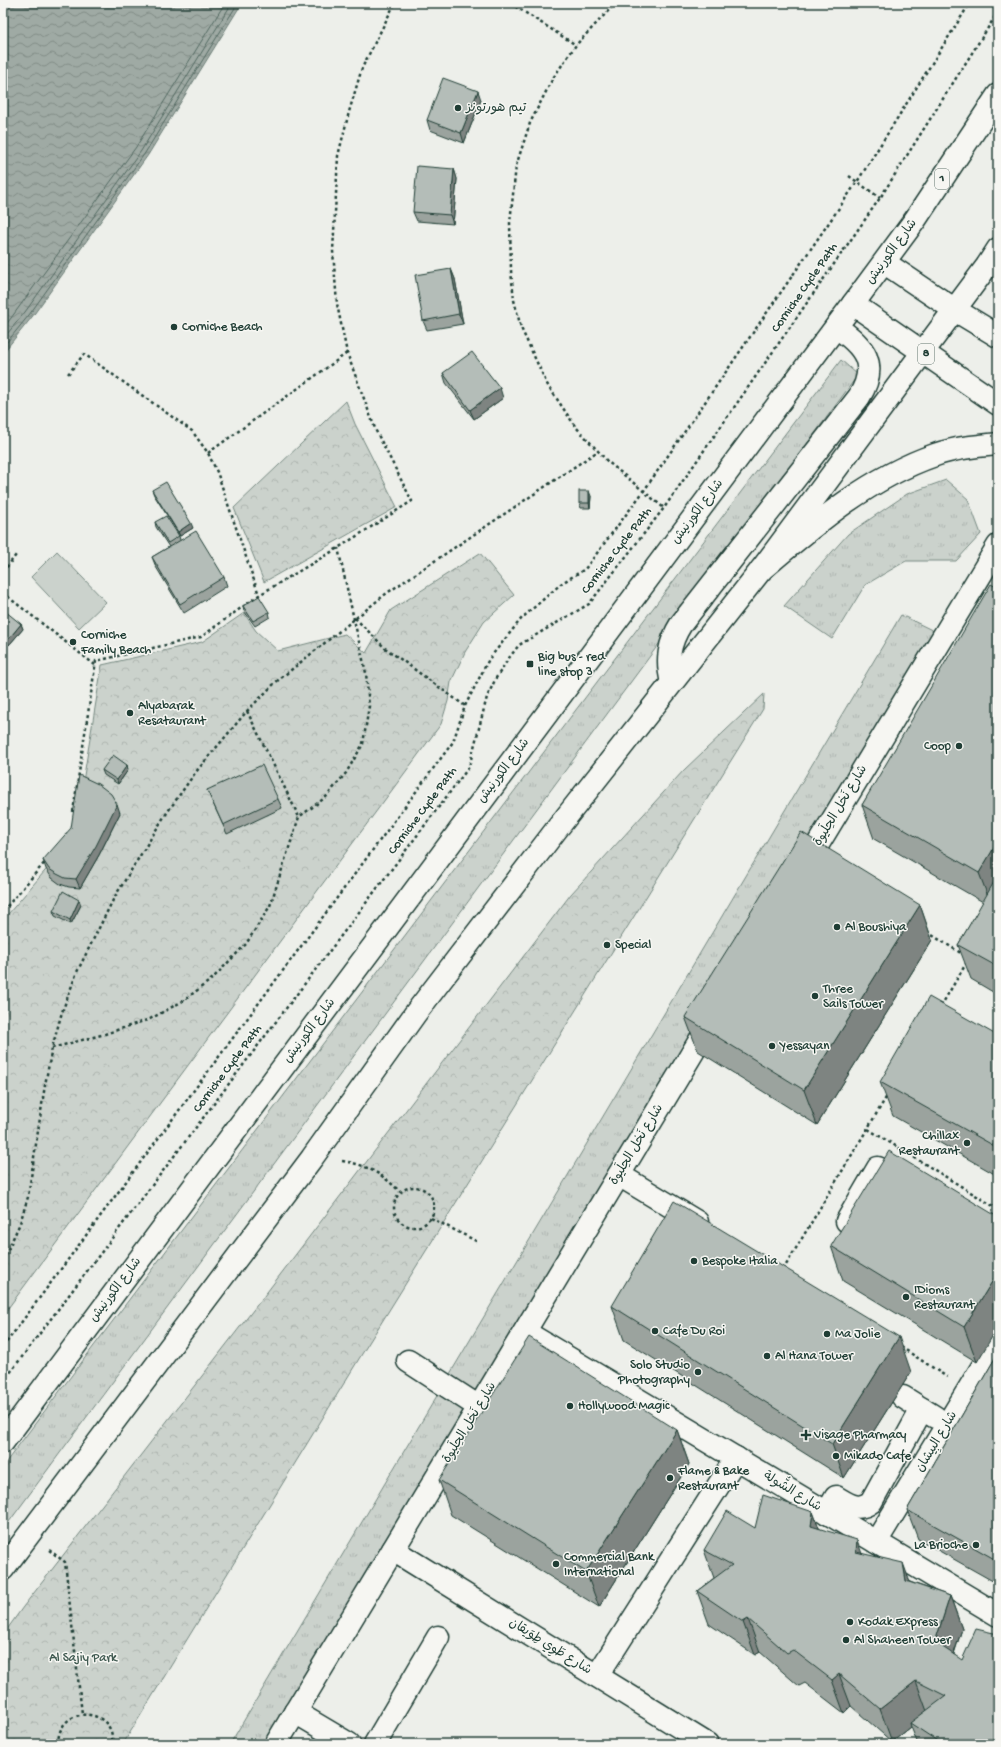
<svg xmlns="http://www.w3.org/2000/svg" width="1001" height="1747" font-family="'Gochi Hand','Playpen Sans Arabic',sans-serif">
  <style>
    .grass { fill: url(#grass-tufts); stroke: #758880 }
    .forest { fill: url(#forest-crowns); stroke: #758880 }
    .pitch { fill: #cbd2cc; stroke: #758880 }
    .water { fill: url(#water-waves); stroke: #6c7e77 }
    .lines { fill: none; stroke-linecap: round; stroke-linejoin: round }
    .shore { stroke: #526961; stroke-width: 1 }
    .minor-casing { stroke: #1f3d34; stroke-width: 25 }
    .major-casing { stroke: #1f3d34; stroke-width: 25 }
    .highway-casing { stroke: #1f3d34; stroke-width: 25 }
    .path { stroke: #1f3d34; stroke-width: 2.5; stroke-dasharray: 3 3; stroke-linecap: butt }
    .minor { stroke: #f6f6f2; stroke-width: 22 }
    .major { stroke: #f6f6f2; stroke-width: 22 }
    .highway { stroke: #f6f6f2; stroke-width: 22 }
    .wall { fill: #9ba39e; stroke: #1f3d34 }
    .shaded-wall { fill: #7e8481; stroke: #1f3d34 }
    .building { fill: #b4bdb8; stroke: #1f3d34 }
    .poi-dot { fill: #1f3d34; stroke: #f6f6f2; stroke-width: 1.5 }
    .labels { text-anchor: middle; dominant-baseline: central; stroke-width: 3; stroke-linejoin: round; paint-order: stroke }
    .shield { fill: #f6f6f2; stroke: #60746d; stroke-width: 1 }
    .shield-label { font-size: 12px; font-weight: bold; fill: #1f3d34 }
    .poi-label { font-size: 13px; fill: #1f3d34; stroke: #f6f6f2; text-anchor: start }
    .street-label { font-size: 13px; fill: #1f3d34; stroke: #f6f6f2 }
    .park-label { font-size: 13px; fill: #415b52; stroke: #f6f6f2 }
  </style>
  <defs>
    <pattern id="grass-tufts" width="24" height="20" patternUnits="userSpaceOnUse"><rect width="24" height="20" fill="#cbd2cc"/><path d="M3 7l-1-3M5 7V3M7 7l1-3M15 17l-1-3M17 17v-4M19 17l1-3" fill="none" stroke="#aeb5b0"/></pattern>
    <pattern id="forest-crowns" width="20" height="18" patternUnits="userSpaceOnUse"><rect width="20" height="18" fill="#cbd2cc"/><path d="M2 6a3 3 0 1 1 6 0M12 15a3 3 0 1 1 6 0" fill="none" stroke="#aeb5b0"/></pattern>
    <pattern id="water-waves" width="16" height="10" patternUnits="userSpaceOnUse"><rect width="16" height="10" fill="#9faaa4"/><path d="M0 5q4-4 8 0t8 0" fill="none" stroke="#818c86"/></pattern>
  </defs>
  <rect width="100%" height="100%" fill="#edefea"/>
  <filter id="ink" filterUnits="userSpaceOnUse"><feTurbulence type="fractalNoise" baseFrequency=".025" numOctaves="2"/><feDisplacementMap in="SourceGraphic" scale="8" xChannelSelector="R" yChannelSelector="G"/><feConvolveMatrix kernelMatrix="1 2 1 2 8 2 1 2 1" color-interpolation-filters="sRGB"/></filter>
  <g filter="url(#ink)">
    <g class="grass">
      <polygon points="841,360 858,375 3,1530 3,1466"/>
      <polygon points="946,480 968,499 981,534 956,561 906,561 865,585 832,639 784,606 848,534 907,494"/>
      <polygon points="901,615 938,633 266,1744 230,1744"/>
    </g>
    <g class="forest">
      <polygon points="346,401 355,424 397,507 264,582 234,508"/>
      <polygon points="480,553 514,595 484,622 465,652 451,682 448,701 441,724 3,1315 3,920 74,837 102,665 202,642 244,613 256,631 278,651 345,634 366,653 391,610"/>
      <polygon points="764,694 763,709 365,1349 123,1744 3,1744 3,1635 23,1607 264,1296 571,894 684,770"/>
    </g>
    <polygon class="pitch" points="57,551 106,602 79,628 31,577"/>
    <polygon class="water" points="3,3 242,3 148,155 32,317 3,353"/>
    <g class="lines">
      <g class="shore">
        <polyline points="3,329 136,147 225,3"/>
        <polyline points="3,339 25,312 141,151 232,3"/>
        <polyline points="3,347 29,315 145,153 238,3"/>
      </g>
      <g class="minor-casing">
        <g id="minor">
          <polyline points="803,869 998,546"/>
          <polyline points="619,1175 697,1222"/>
          <polyline points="847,1221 878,1168"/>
          <polyline points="525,1332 998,1615"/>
          <polyline points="408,1361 479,1407"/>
          <polyline points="903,1397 935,1417"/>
          <path d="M827,1513L836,1497C848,1504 858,1512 871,1502L922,1409"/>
          <polyline points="876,1542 998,1341"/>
          <polyline points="393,1550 707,1744"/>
          <polyline points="597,1676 736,1458"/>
          <polyline points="295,1712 349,1744"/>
          <polyline points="276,1744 711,1022"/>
          <polyline points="375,1744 438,1637"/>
        </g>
      </g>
      <g class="major-casing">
        <g id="major">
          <path d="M672,682C666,660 669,643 681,624L859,397C879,365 865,346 836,327"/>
          <polyline points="3,1442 853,304"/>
          <polyline points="3,1569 312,1158 415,1014 556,830 761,570 923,352"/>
        </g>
      </g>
      <g class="highway-casing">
        <g id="highway">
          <polyline points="998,95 915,220 853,304 998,404"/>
          <polyline points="885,263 955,310 998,336"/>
          <polyline points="923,352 987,266 998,249"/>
          <path d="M761,570C814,525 868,478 935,455C955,448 977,446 998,444"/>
        </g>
      </g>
      <g class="path">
        <polyline points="510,3 576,45"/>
        <polyline points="618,3 612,7 576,45 553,78 530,123 516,166 510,223 511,271 514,300 521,328 547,384 575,426 598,451 607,461 664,508"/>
        <polyline points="849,176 880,198"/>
        <polyline points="68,374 84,354 192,431 208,453 217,472 259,595"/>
        <polyline points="208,453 347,353"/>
        <polyline points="3,572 16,555"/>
        <polyline points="3,593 95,665"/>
        <polyline points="355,618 385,648 465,706"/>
        <polyline points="247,711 299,817"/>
        <polyline points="73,812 96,661 201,637 259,595 338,548 412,501 376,431 347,353 337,304 333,251 338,156 349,112 362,68 395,3"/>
        <polyline points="3,911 46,861"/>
        <polyline points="927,932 964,955"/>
        <polyline points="941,1006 967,962"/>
        <polyline points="52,1048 105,1034 150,1019 183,1001 212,979 246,944 270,906 299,817 326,797 346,773 363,744 369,706 366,673 338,548"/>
        <polyline points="868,1129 998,1209"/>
        <path d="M342,1161C366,1164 384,1175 400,1192"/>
        <circle cx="414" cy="1207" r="20"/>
        <polyline points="431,1218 478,1242"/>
        <polyline points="3,1261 20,1223 28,1197 45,1085 52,1048 62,1012 77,972 114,898 164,817 195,773 247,711 276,682 387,593 598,451"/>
        <polyline points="783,1270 887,1096"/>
        <polyline points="3,1347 453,742 465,706 489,659 522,618 562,583 585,569 643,492 857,182 970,3"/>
        <polyline points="901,1347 947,1377"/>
        <polyline points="3,1382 469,767 487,697 496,678 509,658 519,645 589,604 664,508 880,198 998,12"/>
        <polyline points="49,1550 65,1562 82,1714"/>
        <path d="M58,1744C58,1702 117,1708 112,1744"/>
      </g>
      <use href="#minor" class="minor"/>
      <use href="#major" class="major"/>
      <use href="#highway" class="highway"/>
    </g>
    <g class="wall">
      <polygon points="481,100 464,143 430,130 427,120"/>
      <polygon points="454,169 457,179 453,224 417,221 413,212"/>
      <polygon points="451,269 455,279 463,324 427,330 423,321"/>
      <polygon points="443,373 503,398 474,419 446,383"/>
      <polygon points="152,490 193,528 180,536 154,495"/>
      <polygon points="591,496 590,508 581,508 579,503"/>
      <polygon points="155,522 179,536 180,540 224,577 227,586 184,613 156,567 152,557 169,547 156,527"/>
      <polygon points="998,588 998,995 971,979 958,945 983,902 874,839 862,805"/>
      <polygon points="243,606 269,612 270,617 255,626 244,611"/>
      <polygon points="3,613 21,624 23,629 9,645 3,640"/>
      <polygon points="127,765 128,770 118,784 104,775 102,770"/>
      <polygon points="207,790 278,799 282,808 227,834 211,799"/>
      <polygon points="120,813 99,855 80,888 69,887 60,884 52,878 46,869 43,860"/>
      <polygon points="81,905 71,924 55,916 53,911"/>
      <polygon points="920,905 932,940 817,1125 698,1051 685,1017"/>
      <polygon points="998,1036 998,1176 893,1116 880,1082"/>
      <polygon points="998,1217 977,1362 843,1281 831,1246"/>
      <polygon points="612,1306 911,1372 844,1478 624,1340"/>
      <polygon points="998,1353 998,1584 918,1539 907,1510"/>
      <polygon points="677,1430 689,1464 599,1607 451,1515 439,1480"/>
      <polygon points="813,1512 819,1528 910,1582 950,1596 962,1629 954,1654 998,1744 918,1744 911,1727 892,1742 851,1706 844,1713 805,1683 799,1686 760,1652 755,1655 709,1624 697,1591 714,1578 704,1550 755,1528"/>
    </g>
    <g class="shaded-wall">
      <polygon points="478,91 481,100 464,143 461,133"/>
      <polygon points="454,169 457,179 453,224 450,215"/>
      <polygon points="451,269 455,279 463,324 459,314"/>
      <polygon points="500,388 503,398 474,419 470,410"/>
      <polygon points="589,491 591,496 590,508 589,503"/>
      <polygon points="191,523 193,528 180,536 178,532"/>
      <polygon points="21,624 23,629 9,645 7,641"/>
      <polygon points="127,765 128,770 118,784 117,780"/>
      <polygon points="117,804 120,813 99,855 80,888 76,879"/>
      <polygon points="998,841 998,897 992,907 979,873"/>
      <polygon points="79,900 81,905 71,924 70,920"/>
      <polygon points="920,905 932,940 817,1125 804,1090"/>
      <polygon points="998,1272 998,1327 977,1362 964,1327"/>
      <polygon points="899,1337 911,1372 844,1478 832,1444"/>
      <polygon points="677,1430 689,1464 599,1607 586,1572"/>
      <polygon points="813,1512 825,1544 811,1526"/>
      <polygon points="857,1540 869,1573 856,1552"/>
      <polygon points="903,1563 915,1596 906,1581"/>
      <polygon points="950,1596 962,1629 947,1674 935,1642"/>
      <polygon points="748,1619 760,1652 755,1655 743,1622"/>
      <polygon points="839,1674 851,1706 844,1713 832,1680"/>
      <polygon points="916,1681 928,1714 910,1723 911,1727 892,1742 880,1709"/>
    </g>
    <g class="building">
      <polygon points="443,78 478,91 461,133 427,120"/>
      <polygon points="417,166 454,169 450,215 413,212"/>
      <polygon points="451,269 459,314 423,321 415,275"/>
      <polygon points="472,352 500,388 470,410 443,373"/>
      <polygon points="166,482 191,523 178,532 152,490"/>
      <rect x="579" y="491" width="10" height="12"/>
      <polygon points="166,516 179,536 168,543 155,522"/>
      <polygon points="196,531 224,577 180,604 152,557"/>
      <polygon points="991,584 998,588 998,841 979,873 862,805"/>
      <polygon points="259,596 269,612 253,621 243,606"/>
      <polygon points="5,611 21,624 7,641 3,637 3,613"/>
      <polygon points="113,755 127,765 117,780 102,770"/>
      <polygon points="262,765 278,799 223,825 207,790"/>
      <polygon points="79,775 98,784 111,794 117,804 96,846 76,879 65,878 57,874 49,869 43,860 71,828"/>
      <polygon points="801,832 920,905 804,1090 685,1017"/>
      <polygon points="998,875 998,967 958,945"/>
      <polygon points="63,891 79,900 70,920 53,911"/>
      <polygon points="929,997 998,1036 998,1148 880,1082"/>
      <polygon points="889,1151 998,1217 998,1272 964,1327 831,1246"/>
      <polygon points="674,1201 899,1337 832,1444 612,1306"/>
      <polygon points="529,1337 677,1430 586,1572 439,1480"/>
      <polygon points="998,1353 998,1561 907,1510"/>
      <polygon points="763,1495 813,1512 811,1526 857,1540 856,1552 903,1563 906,1581 950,1596 935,1642 962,1660 976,1629 998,1634 998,1744 942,1744 910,1723 946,1696 916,1681 880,1709 839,1674 832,1680 793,1650 787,1653 748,1619 743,1622 697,1591 732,1565 704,1550 727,1511 755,1528"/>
    </g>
  </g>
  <g class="poi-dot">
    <circle cx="458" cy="108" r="4"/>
    <circle cx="174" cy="327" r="4"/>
    <circle cx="73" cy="642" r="4"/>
    <rect x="526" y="660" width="8" height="8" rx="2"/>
    <circle cx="130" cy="713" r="4"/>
    <circle cx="959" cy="746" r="4"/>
    <circle cx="837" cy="927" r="4"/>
    <circle cx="607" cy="945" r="4"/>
    <circle cx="815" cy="996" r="4"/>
    <circle cx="772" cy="1046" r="4"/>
    <circle cx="967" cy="1143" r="4"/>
    <circle cx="694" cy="1261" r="4"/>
    <circle cx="906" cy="1297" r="4"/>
    <circle cx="655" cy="1331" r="4"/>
    <circle cx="827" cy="1334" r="4"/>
    <circle cx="767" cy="1356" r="4"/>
    <circle cx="698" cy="1372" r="4"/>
    <circle cx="570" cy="1406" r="4"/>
    <path d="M804 1429h4v4h4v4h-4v4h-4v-4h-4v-4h4z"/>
    <circle cx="836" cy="1456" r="4"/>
    <circle cx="670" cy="1478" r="4"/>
    <circle cx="976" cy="1545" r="4"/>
    <circle cx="556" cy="1564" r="4"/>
    <circle cx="850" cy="1622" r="4"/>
    <circle cx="846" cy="1640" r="4"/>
  </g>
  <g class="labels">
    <g class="shield">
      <rect x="935" y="169" width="14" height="20" rx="3"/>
      <rect x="918" y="344" width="16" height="20" rx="3"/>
    </g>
    <g class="shield-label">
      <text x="942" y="179">1</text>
      <text x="926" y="354">8</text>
    </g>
    <g class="poi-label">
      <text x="466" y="108">تيم هورتونز</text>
      <text x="182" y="327">Corniche Beach</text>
      <text x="81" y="635">Corniche<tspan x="81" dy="15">Family Beach</tspan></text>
      <text x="538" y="657">Big bus - red<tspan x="538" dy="15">line stop 3</tspan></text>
      <text x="138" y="706">Alyabarak<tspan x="138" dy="15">Resataurant</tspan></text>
      <text x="951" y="746" text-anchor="end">Coop</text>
      <text x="845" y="927">Al Boushiya</text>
      <text x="615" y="945">Special</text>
      <text x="823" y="989">Three<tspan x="823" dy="15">Sails Tower</tspan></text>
      <text x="780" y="1046">Yessayan</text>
      <text x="959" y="1136" text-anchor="end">Chillax<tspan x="959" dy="15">Restaurant</tspan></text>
      <text x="702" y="1261">Bespoke Italia</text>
      <text x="914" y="1290">IDioms<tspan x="914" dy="15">Restaurant</tspan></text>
      <text x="663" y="1331">Cafe Du Roi</text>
      <text x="835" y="1334">Ma Jolie</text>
      <text x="775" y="1356">Al Hana Tower</text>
      <text x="690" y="1365" text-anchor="end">Solo Studio<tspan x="690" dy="15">Photography</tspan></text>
      <text x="578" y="1406">Hollywood Magic</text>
      <text x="814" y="1435">Visage Pharmacy</text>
      <text x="844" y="1456">Mikado Cafe</text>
      <text x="678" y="1471">Flame &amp; Bake<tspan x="678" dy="15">Restaurant</tspan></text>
      <text x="968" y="1545" text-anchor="end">La Brioche</text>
      <text x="564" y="1557">Commercial Bank<tspan x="564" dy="15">International</tspan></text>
      <text x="858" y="1622">Kodak Express</text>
      <text x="854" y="1640">Al Shaheen Tower</text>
    </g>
    <g class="street-label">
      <text transform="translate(892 252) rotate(-54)">شارع الكورنيش</text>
      <text transform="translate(805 288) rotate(-55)">Corniche Cycle Path</text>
      <text transform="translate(698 512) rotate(-53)">شارع الكورنيش</text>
      <text transform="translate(617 551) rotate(-52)">Corniche Cycle Path</text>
      <text transform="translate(504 771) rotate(-53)">شارع الكورنيش</text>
      <text transform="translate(841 806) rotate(-59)">شارع نَخل الحِلَيوة</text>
      <text transform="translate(423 811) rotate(-53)">Corniche Cycle Path</text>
      <text transform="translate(310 1031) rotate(-53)">شارع الكورنيش</text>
      <text transform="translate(228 1069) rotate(-53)">Corniche Cycle Path</text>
      <text transform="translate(637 1145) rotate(-59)">شارع نَخل الحِلَيوة</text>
      <text transform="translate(116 1290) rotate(-53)">شارع الكورنيش</text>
      <text transform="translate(470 1423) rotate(-59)">شارع نَخل الحِلَيوة</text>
      <text transform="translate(937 1442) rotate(-59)">شارع البِيشان</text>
      <text transform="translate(792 1492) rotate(31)">شارع الشُّولة</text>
      <text transform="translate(550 1647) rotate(32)">شارع طَوِي طِوَيقان</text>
    </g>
    <g class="park-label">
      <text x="83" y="1658">Al Sajiy Park</text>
    </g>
  </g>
  <rect width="1001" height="1747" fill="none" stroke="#f6f6f2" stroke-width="16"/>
  <rect x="8" y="8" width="985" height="1731" fill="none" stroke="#1f3d34" stroke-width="1.5" filter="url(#ink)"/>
</svg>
